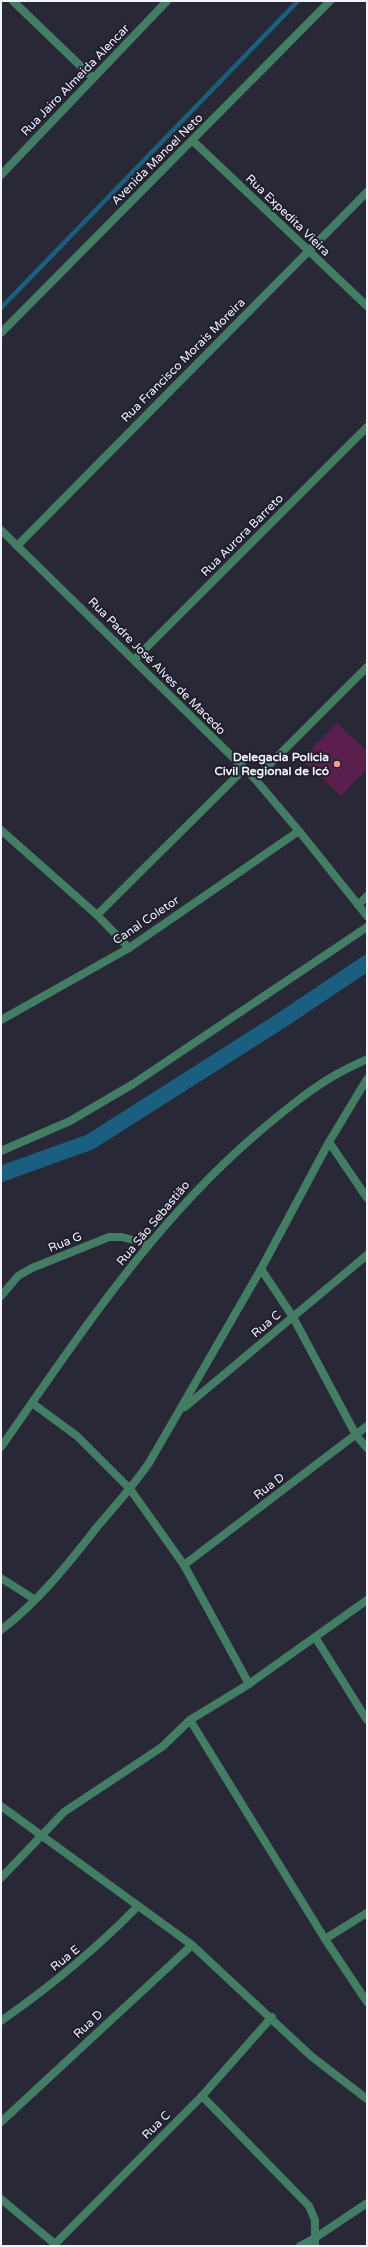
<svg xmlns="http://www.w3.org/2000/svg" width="368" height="2247" font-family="'Varela Round',sans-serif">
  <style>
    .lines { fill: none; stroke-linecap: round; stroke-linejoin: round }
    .stream { stroke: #1a5f7f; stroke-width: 4.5 }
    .canal { stroke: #1a5f7f; stroke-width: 16 }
    .building { fill: #5a1f4c }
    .minor { stroke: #437e64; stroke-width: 8 }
    .poi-dot { fill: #f59c91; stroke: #1f1e2d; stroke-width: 1.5 }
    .labels { text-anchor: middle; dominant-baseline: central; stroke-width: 4; stroke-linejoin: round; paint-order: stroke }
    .street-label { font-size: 12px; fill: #f2f2fd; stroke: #1f1e2d }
    .poi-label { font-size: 12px; font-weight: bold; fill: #f2f2fd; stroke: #1f1e2d; text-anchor: end }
  </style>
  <rect width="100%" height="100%" fill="#282837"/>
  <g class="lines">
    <polyline class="stream" points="1,308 298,1"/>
    <polyline class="canal" points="1,1174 90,1142 282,1020 367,963"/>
  </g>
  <polygon class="building" points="337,723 367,751 367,769 341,796 302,759"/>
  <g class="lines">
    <g class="minor">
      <polyline points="13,1 93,78"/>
      <polyline points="193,141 367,306"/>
      <polyline points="1,175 167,1"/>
      <polyline points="1,333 330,1"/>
      <polyline points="1,530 255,779 299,831 367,916"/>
      <polyline points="17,546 367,192"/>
      <polyline points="134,660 367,427"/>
      <polyline points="255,779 367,667"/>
      <polyline points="1,830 97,915 129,948"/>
      <polyline points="358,905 367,896"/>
      <polyline points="97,915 244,769"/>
      <polyline points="1,1020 129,948 299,831"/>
      <polyline points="329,1142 367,1198"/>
      <polyline points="1,1151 70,1121 133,1084 367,927"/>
      <polyline points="261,1269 293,1317 356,1435 367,1448"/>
      <polyline points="1,1296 18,1276 32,1268 109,1237 122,1237 148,1244"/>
      <polyline points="32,1403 77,1436 130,1489 184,1565 249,1684"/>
      <polyline points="185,1407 367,1255"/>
      <path d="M1,1447C81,1333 158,1215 266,1126C289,1107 312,1088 337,1074C347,1068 357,1064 367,1059"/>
      <polyline points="184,1565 367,1426"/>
      <polyline points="1,1578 34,1599"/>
      <path d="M1,1630C38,1602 69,1563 97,1527C115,1506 133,1486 149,1463L261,1269L329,1142L367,1079"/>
      <polyline points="315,1637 367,1720"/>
      <polyline points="190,1720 325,1939 367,2002"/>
      <polyline points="1,1806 192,1945 311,2056 367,2099"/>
      <polyline points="1,1878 64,1812 162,1747 190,1720 249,1684 367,1600"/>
      <polyline points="325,1939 367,1913"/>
      <path d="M1,2021C51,1986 94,1951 137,1907"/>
      <polyline points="202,2096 309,2206 315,2220 315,2246"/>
      <polyline points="1,2122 192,1945"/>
      <polyline points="1,2199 55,2244"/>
      <polyline points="53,2246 202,2096 272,2017"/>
      <polyline points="300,2246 315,2238 367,2203"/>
    </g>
  </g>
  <circle class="poi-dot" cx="337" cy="764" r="4"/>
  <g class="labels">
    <g class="street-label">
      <text transform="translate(75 80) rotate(-46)">Rua Jairo Almeida Alencar</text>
      <text transform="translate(157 159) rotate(-45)">Avenida Manoel Neto</text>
      <text transform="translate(288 215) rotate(44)">Rua Expedita Vieira</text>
      <text transform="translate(183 360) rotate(-45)">Rua Francisco Morais Moreira</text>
      <text transform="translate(242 535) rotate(-45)">Rua Aurora Barreto</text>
      <text transform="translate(157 666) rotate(45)">Rua Padre José Alves de Macedo</text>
      <text transform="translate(146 920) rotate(-34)">Canal Coletor</text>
      <text transform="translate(153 1223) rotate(-50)">Rua São Sebastião</text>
      <text transform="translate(65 1242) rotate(-22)">Rua G</text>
      <text transform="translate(266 1324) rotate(-40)">Rua C</text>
      <text transform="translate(269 1486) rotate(-37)">Rua D</text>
      <text transform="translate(65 1958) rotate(-39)">Rua E</text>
      <text transform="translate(88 2024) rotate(-43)">Rua D</text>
      <text transform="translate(156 2125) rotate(-45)">Rua C</text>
    </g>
    <g class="poi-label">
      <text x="329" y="757">Delegacia Policia<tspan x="329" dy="14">Civil Regional de Icó</tspan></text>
    </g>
  </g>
  <rect width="368" height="2247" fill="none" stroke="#f2f2fd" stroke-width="4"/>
</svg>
